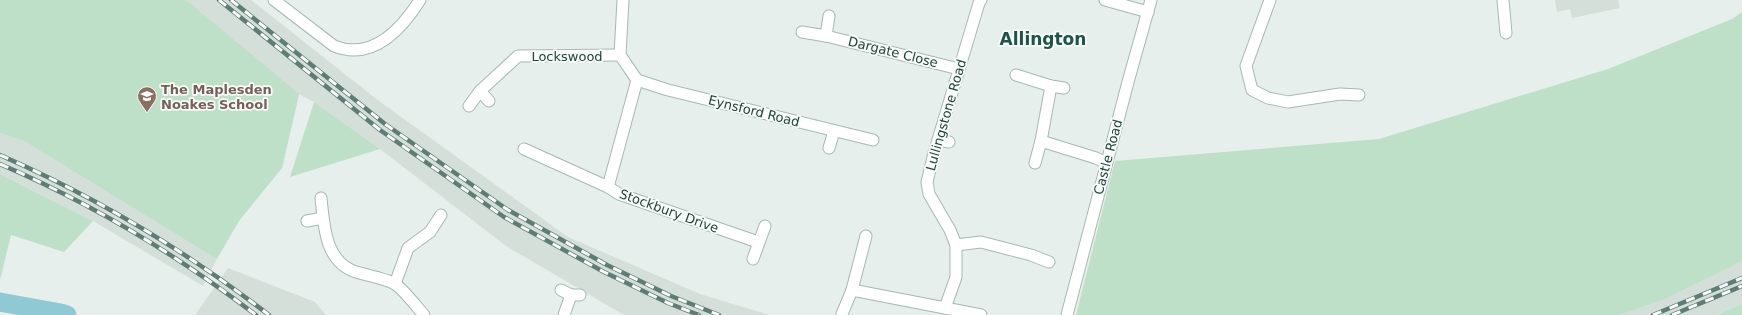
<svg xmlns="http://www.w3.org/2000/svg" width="1742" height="315" font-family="'DejaVu Sans',sans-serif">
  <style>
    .built { fill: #d4dfda }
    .green { fill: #bfe0c8 }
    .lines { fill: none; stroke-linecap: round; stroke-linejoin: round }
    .river { stroke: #8ec9d4; stroke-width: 19 }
    .minor-casing { stroke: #a8b8b2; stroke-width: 13 }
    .minor { stroke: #fff; stroke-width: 11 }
    .rail-casing { stroke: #5f7d75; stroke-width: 4.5 }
    .rail { stroke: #f7fbf9; stroke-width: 3; stroke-dasharray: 9; stroke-linecap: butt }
    .labels { text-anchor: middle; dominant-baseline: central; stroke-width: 3.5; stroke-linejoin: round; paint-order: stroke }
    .street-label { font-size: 13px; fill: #24423a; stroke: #f7fbf9 }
    .education-label { font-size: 13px; font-weight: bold; fill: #785e54; stroke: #f7fbf9; text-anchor: start }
    .district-label { font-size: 17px; font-weight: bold; fill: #1f5548; stroke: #f7fbf9 }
  </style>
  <rect width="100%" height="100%" fill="#e6efeb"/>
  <g class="built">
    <polygon points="0,0 251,0 379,101 568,237 700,294 770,315 624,315 506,246 380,149 314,102 299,94 282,168 96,173 217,259 203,286 93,221 0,174"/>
    <polygon points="1555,0 1618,0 1620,8 1572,18 1570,9 1557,12"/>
    <polygon points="1742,259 1742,304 1717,315 1618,315"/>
    <polygon points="228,268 315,302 326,315 195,315"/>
  </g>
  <g class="green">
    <polygon points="0,0 186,0 299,94 282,168 239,221 217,259 23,140 0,133"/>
    <polygon points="1742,12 1742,261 1667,298 1619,315 1076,315 1115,161 1379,139 1608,69 1732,19"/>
    <polygon points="314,102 380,149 290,177"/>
    <polygon points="0,174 93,221 64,252 11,235 0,280"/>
    <polygon points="1742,304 1742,315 1717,315"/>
  </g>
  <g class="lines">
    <polyline class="river" points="0,302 61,313 67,315"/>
    <g class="minor-casing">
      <g id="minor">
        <path d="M274,0L334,46C372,61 401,30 420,0"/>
        <polyline points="623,0 620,55 637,80 608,187 619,194 758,242"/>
        <polyline points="1105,0 1148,12"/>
        <polyline points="1270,0 1246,66 1252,90 1268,98 1288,102 1340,94 1359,95"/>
        <polyline points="1503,0 1506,33"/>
        <polyline points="802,32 826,36 959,69"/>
        <polyline points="826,36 829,16"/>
        <polyline points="1016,75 1051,86 1064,88"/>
        <polyline points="637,80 668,90 873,140"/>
        <polyline points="480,91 489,101"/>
        <polyline points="469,106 480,91 518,56 620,55"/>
        <polyline points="938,140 949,142"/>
        <polyline points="1041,141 1096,158 1106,163"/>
        <polyline points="829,148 834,131"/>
        <polyline points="524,149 608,187"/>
        <polyline points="1035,163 1041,141 1051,86"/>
        <path d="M321,198C324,226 325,262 356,272C366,275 387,279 395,284C402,288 417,307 424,315"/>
        <polyline points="307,221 323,218"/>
        <polyline points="956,245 981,242 1031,255 1049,262"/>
        <polyline points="753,259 765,226"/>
        <polyline points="395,284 408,248 430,232 441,215"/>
        <polyline points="561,290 571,295 580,295"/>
        <polyline points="852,290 945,308"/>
        <polyline points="842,314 852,290 866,236"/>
        <polyline points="564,315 571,295"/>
        <polyline points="981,315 945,308 956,277 956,245 950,230 929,194 927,182 934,153 979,3 981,0"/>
        <polyline points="1067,315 1128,82 1151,0"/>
      </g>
    </g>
    <use href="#minor" class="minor"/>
    <g class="rail-casing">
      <g id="rail">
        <polyline points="219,0 380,130 504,217 604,272 668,303 699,315"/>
        <polyline points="231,0 385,124 508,210 607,265 671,296 719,315"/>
        <path d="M0,155C96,197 186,251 269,315"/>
        <path d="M0,164C91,203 177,255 256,315"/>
        <polyline points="1653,315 1742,278"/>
        <polyline points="1672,315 1742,286"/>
      </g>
    </g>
    <use href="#rail" class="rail"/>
  </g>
  <defs>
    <g id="school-pin" transform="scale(1)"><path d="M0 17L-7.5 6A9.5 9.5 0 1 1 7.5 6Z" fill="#8d6e63" stroke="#f7fbf9"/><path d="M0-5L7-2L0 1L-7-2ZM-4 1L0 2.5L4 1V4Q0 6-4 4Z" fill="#fff"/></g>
  </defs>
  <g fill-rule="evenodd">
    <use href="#school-pin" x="147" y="96"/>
  </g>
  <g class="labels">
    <g class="street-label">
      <text transform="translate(893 52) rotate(14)">Dargate Close</text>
      <text x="567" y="56">Lockswood</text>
      <text transform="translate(754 111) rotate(14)">Eynsford Road</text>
      <text transform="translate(946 115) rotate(-74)">Lullingstone Road</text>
      <text transform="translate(1108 157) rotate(-75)">Castle Road</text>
      <text transform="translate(669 211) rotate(20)">Stockbury Drive</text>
    </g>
    <g class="education-label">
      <text x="161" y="89">The Maplesden<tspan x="161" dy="15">Noakes School</tspan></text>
    </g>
    <g class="district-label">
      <text x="1043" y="39">Allington</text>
    </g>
  </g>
</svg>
